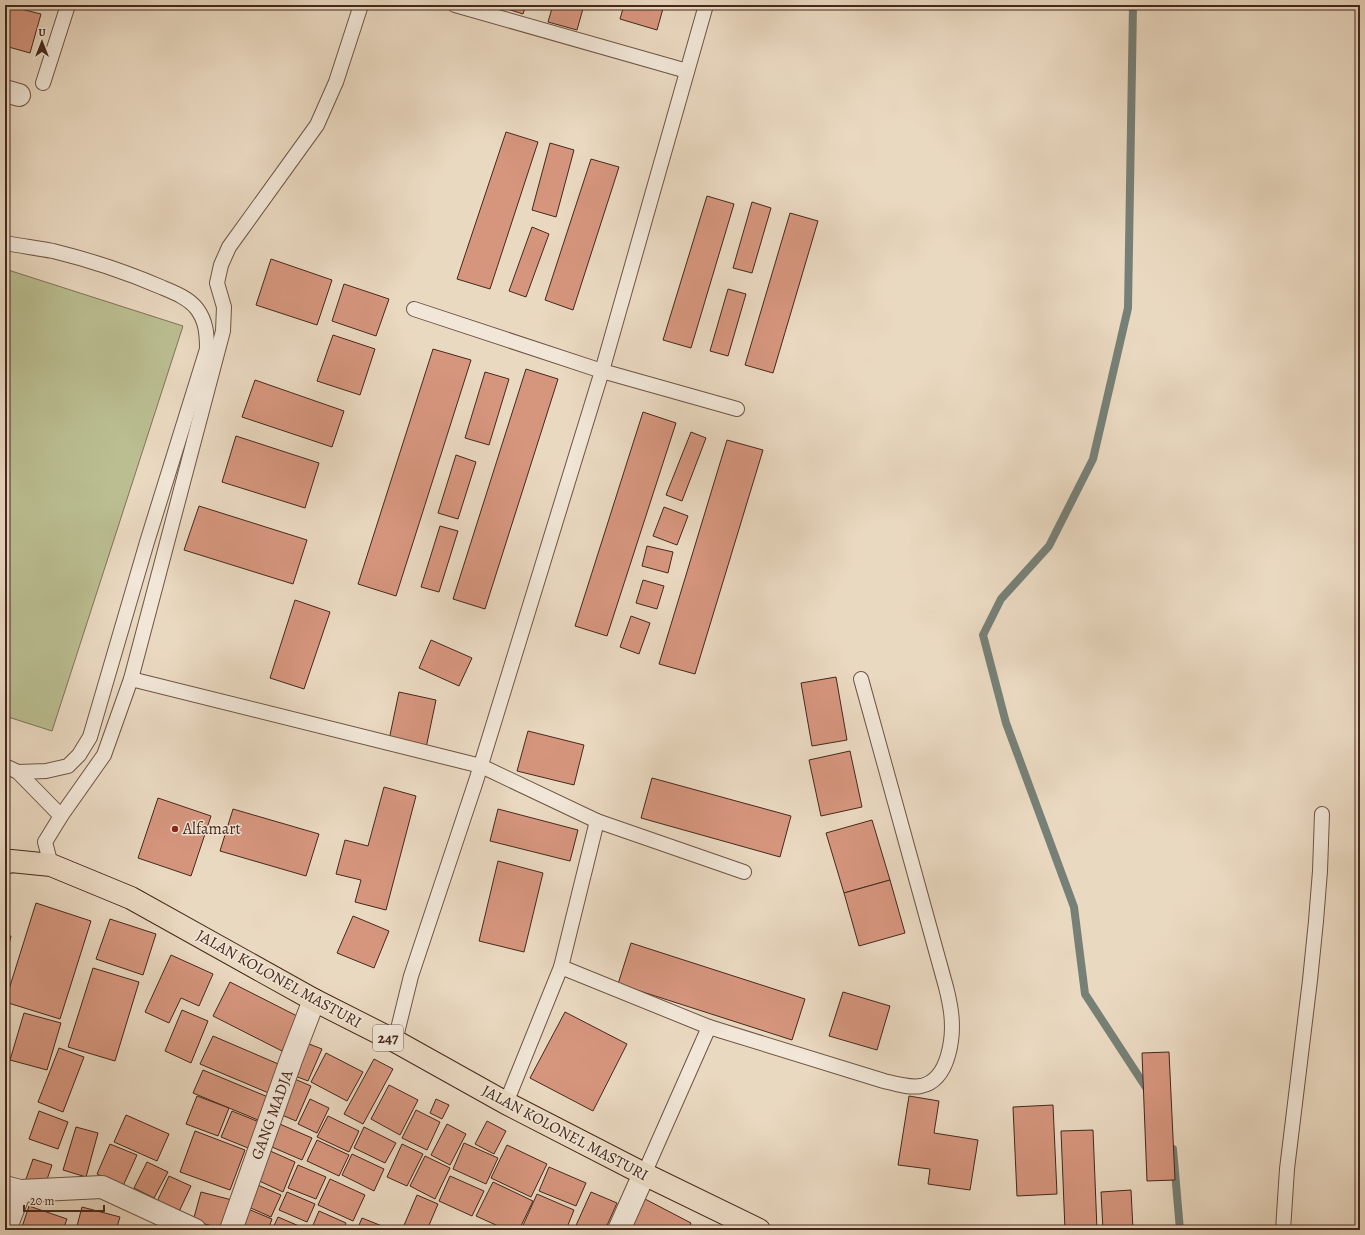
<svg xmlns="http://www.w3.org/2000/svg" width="1365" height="1235" font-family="Alegreya,serif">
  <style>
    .green { fill: #babe91; stroke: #807356 }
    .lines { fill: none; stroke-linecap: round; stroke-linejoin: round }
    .stream { stroke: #778077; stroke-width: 8 }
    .building { fill: #d6967e; stroke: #45281c }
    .service-casing { stroke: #6e5445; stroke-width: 16 }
    .minor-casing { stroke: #6e5445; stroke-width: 24 }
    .primary-casing { stroke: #45281c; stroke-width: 24 }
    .service { stroke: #f1e6d7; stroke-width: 14 }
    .minor { stroke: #f1e6d7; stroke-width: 22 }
    .primary { stroke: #ead9c1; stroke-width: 22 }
    .poi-dot { fill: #8f2418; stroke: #f1e6d7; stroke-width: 1.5 }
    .labels { text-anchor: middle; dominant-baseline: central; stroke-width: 3; stroke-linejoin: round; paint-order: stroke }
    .shield { fill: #f1e6d7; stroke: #796154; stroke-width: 1 }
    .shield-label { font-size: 15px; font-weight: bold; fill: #45281c }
    .poi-label { font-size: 16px; fill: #45281c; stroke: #f1e6d7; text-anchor: start }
    .street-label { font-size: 16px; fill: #45281c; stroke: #f1e6d7 }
  </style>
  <rect width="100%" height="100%" fill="#ead9c1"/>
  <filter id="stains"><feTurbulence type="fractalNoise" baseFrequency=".005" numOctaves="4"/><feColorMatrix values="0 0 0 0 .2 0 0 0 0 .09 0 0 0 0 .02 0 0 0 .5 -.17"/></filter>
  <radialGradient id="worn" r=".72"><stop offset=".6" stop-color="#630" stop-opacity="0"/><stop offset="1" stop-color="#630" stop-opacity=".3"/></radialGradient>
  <polygon class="green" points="5,269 183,326 52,731 5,716"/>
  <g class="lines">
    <g class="stream">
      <polyline points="1133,5 1128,308 1093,459 1049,546 1001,599 983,635 1006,723 1074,907 1085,994 1149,1092"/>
      <polyline points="1173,1149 1180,1230"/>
    </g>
  </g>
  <g class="building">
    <polygon points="5,5 41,14 30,53 5,46"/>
    <polygon points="495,5 526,5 523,14"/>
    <polygon points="553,5 584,5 577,30 548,22"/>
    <polygon points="624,5 664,5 657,30 620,19"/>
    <polygon points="506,132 538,142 490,289 457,279"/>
    <polygon points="550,143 574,150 556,217 532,210"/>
    <polygon points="591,159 619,167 573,310 545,300"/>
    <polygon points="707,196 734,204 691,348 663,340"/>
    <polygon points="752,202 771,208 752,273 733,268"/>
    <polygon points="790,213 818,221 773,373 745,365"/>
    <polygon points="532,227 549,234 526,297 509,291"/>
    <polygon points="271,259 332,280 317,325 256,305"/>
    <polygon points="344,284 389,299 376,336 332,321"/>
    <polygon points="728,289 746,294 728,356 710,351"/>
    <polygon points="333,335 375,349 360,395 317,381"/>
    <polygon points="433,349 471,360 396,596 358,584"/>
    <polygon points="526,369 558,379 485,609 453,599"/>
    <polygon points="485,372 509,379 489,445 465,438"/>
    <polygon points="255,380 344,411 332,447 242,417"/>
    <polygon points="643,412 676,423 607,636 575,626"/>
    <polygon points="691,432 706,438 682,501 666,495"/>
    <polygon points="236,436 319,463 305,508 222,482"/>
    <polygon points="727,440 763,450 695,674 659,664"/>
    <polygon points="456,455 476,462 458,519 438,513"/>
    <polygon points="199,506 307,540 293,584 184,550"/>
    <polygon points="664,507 688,516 677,545 653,536"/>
    <polygon points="440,526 458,531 439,592 421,587"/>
    <polygon points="647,546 673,552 668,573 642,566"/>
    <polygon points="643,580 664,586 657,609 636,603"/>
    <polygon points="295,600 330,612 304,689 270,678"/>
    <polygon points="631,616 650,623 639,654 620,647"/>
    <polygon points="431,640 472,658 459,686 419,668"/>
    <polygon points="836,677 847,740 812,746 801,683"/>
    <polygon points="399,692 436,700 426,748 389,740"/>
    <polygon points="528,731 584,745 574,785 517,771"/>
    <polygon points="850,751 862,807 821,816 809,760"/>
    <polygon points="652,778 791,816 780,857 641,818"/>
    <polygon points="384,787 416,796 386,910 355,902 361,880 336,874 345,840 368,846"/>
    <polygon points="158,798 211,816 191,876 138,858"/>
    <polygon points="233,809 319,834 306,876 220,851"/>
    <polygon points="498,809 578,830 570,861 490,841"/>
    <polygon points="872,820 890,880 844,893 826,833"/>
    <polygon points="498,861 543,873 524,952 479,941"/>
    <polygon points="890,880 905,933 859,946 844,893"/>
    <polygon points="36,903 91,921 60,1019 5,1002"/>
    <polygon points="353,916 389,931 374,968 337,953"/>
    <polygon points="110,919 156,934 143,975 96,959"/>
    <polygon points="5,935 11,936 5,961"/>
    <polygon points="631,943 805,999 792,1040 618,984"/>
    <polygon points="171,955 213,974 199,1006 181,998 169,1023 145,1012"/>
    <polygon points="93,968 139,982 115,1061 68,1047"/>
    <polygon points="230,982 299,1017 282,1051 213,1016"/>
    <polygon points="843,992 890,1006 877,1050 829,1036"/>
    <polygon points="182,1010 208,1021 191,1063 165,1051"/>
    <polygon points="565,1012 627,1044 593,1111 530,1078"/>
    <polygon points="24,1013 61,1023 47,1070 10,1060"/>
    <polygon points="213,1036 283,1066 271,1094 200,1064"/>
    <polygon points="304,1042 322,1049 308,1081 290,1074"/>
    <polygon points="59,1048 84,1057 63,1112 38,1102"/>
    <polygon points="1169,1052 1175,1180 1147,1181 1142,1053"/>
    <polygon points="326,1053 363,1072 347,1101 311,1082"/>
    <polygon points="374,1059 393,1069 363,1124 344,1114"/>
    <polygon points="203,1070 268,1097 258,1120 193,1093"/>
    <polygon points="290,1077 311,1086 296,1121 275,1112"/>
    <polygon points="389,1085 418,1100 400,1135 371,1119"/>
    <polygon points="197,1096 229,1108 218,1136 186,1124"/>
    <polygon points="909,1096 939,1101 934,1133 978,1140 970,1190 928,1184 930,1169 898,1165"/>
    <polygon points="310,1099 329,1108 317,1133 298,1124"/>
    <polygon points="436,1099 449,1105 442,1119 430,1113"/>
    <polygon points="1053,1105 1057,1194 1017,1196 1013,1107"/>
    <polygon points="416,1110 440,1122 427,1150 402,1138"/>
    <polygon points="39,1111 68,1122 58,1149 29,1139"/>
    <polygon points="232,1111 264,1124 253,1150 221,1137"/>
    <polygon points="126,1115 169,1134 157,1161 114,1142"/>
    <polygon points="328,1116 359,1131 349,1152 317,1137"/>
    <polygon points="487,1121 506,1131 494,1154 475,1144"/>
    <polygon points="275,1122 312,1138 302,1160 265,1144"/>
    <polygon points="447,1124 466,1134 450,1165 431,1155"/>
    <polygon points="76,1127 98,1133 86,1177 63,1170"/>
    <polygon points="364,1127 396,1143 385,1163 354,1148"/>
    <polygon points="1093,1130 1097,1230 1065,1230 1061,1131"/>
    <polygon points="195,1131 245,1150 230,1190 180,1172"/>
    <polygon points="317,1140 349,1155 339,1176 307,1161"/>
    <polygon points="464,1143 498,1158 486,1184 453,1169"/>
    <polygon points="110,1144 137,1155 123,1186 97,1174"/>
    <polygon points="402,1144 423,1154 407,1186 387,1177"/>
    <polygon points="507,1145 547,1164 531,1197 491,1178"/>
    <polygon points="268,1150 295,1162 283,1192 255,1179"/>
    <polygon points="352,1154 384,1169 374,1191 342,1175"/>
    <polygon points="425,1156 450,1168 435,1199 410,1186"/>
    <polygon points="33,1159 52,1165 44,1188 25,1182"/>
    <polygon points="147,1162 168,1172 154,1198 134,1188"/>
    <polygon points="298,1165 326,1177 316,1199 288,1188"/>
    <polygon points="549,1167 586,1183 576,1206 539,1191"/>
    <polygon points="169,1176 191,1186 176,1218 154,1208"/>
    <polygon points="450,1176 484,1191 472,1216 439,1201"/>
    <polygon points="330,1179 365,1195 353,1221 318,1205"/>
    <polygon points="493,1182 533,1201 519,1230 507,1230 476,1216"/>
    <polygon points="253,1183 281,1195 271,1217 244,1205"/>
    <polygon points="1131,1190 1133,1230 1103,1230 1101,1192"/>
    <polygon points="201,1192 232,1200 224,1229 193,1221"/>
    <polygon points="287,1192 315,1204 307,1222 279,1210"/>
    <polygon points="591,1192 617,1203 605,1230 574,1230"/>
    <polygon points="537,1194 574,1210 566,1230 521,1230"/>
    <polygon points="417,1195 438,1204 427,1230 402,1230"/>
    <polygon points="645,1199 691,1223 688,1230 629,1230"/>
    <polygon points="29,1206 67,1219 63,1230 21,1230"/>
    <polygon points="82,1207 120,1217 116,1230 91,1230 77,1226"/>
    <polygon points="243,1207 272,1219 268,1230 244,1230 235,1226"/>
    <polygon points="319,1211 346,1223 343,1230 311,1230"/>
    <polygon points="278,1217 306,1229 305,1230 272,1230"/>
    <polygon points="362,1218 392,1230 357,1230"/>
  </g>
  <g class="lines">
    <g class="service-casing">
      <g id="service">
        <polyline points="455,5 687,71"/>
        <polyline points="43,83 68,5"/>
        <path d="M5,243C21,246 37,248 53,251C90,260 126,272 161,287C173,292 189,298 197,309C206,321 207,334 207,349L147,542L90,737L79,755L68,766L46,771L18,772L5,766"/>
        <polyline points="414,309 602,371 737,409"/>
        <polyline points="131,679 481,766 597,821 744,872"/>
        <polyline points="18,772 61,816"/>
        <polyline points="51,865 45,842 61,816 104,755 131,679 223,331 224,307 217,283 221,265 229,247 317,125 336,82 361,5"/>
        <path d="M561,967L709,1027L884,1081C896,1084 909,1088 921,1086C950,1080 954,1035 951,1012C950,1004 948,995 946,987L861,679"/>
        <polyline points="395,1041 411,976 476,781 602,371 706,5"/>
        <polyline points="506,1103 561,967 597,821"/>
        <polyline points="644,1174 709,1027"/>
        <polyline points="1283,1230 1287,1169 1310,980 1316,921 1320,871 1322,814"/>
      </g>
    </g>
    <g class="minor-casing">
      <g id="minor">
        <polyline points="5,91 19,95"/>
        <polyline points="5,1187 20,1191 102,1187 195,1230"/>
        <polyline points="5,1230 20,1191"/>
        <polyline points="231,1230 291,1060 314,1000"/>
        <polyline points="619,1230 644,1174"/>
      </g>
    </g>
    <g class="primary-casing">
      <polyline id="primary" points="5,863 11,861 51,865 131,898 314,1000 395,1041 506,1103 644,1174 759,1230"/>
    </g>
    <use href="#service" class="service"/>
    <use href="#minor" class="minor"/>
    <use href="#primary" class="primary"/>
  </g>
  <circle class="poi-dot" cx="175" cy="829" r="4"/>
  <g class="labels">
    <rect class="shield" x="373" y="1025" width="30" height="26" rx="3"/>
    <g class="shield-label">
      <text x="388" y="1038">247</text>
    </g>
    <g class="poi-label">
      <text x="183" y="829">Alfamart</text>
    </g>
    <g class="street-label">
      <text transform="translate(279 979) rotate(29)">JALAN KOLONEL MASTURI</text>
      <text transform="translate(272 1115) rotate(-70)">GANG MADJA</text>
      <text transform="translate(565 1133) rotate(28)">JALAN KOLONEL MASTURI</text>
    </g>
  </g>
  <rect width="1365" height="1235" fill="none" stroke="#ead9c1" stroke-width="20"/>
  <rect x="6" y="6" width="1353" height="1223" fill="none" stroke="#45281c" stroke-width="2"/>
  <rect x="10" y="10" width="1345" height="1215" fill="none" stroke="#45281c"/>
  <g transform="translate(42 42)" stroke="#f1e6d7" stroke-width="3" paint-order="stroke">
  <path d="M0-3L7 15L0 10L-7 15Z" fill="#45281c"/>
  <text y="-6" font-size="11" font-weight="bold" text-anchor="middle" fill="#45281c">U</text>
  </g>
  <path d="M24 1205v6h80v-6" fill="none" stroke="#45281c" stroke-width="2"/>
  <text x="30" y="1205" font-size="12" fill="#45281c" stroke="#f1e6d7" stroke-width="3" paint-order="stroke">20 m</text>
  <rect width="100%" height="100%" filter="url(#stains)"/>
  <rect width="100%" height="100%" fill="url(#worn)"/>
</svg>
